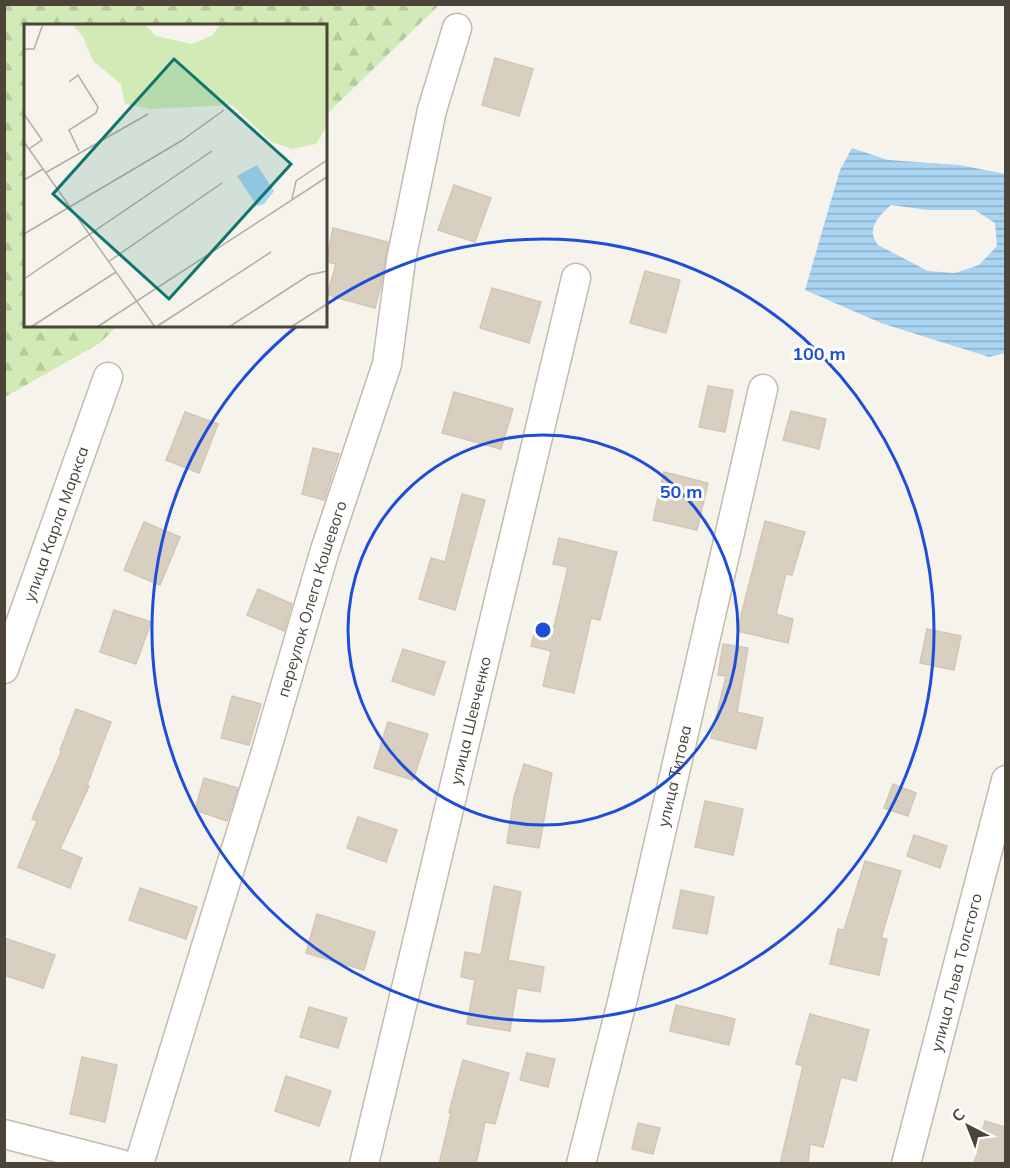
<svg xmlns="http://www.w3.org/2000/svg" width="1010" height="1168" font-family="Mulish,sans-serif">
  <style>
    .forest { fill: url(#forest-firs) }
    .water { fill: url(#water-rules); fill-rule: evenodd }
    .building { fill: #d8cfc1; stroke: #d3c7b4; stroke-width: 1.5 }
    .lines { fill: none; stroke-linecap: round; stroke-linejoin: round }
    .minor-casing { stroke: #c2bbae; stroke-width: 31 }
    .minor { stroke: #fff; stroke-width: 28 }
    .ring { fill: none; stroke: #1d4ed8; stroke-width: 3 }
    .labels { text-anchor: middle; dominant-baseline: central; stroke-width: 6; stroke-linejoin: round; paint-order: stroke }
    .street-label { font-size: 16px; fill: #4b4439; stroke: #fff }
    .inset-road { fill: none; stroke: #b2ada4; stroke-width: 1.5 }
    .view { fill: #0f766e; fill-opacity: 0.15; stroke: #0f766e; stroke-width: 3 }
    .inset-edge { fill: none; stroke: #4b4439; stroke-width: 3 }
    .centre { fill: #1d4ed8; stroke: #fff; stroke-width: 3 }
    .ring-label { font-size: 18px; text-anchor: middle; font-weight: bold; fill: #1d4ed8; stroke: #fff; stroke-width: 6; stroke-linejoin: round; paint-order: stroke }
  </style>
  <defs>
    <pattern id="forest-firs" width="22" height="20" patternUnits="userSpaceOnUse" patternTransform="scale(1.5)"><rect width="22" height="20" fill="#d2eab5"/><path d="M5 1l3.5 6h-7zM16 11l3.5 6h-7z" fill="#b6ca9c"/></pattern>
    <pattern id="water-rules" width="6" height="5" patternUnits="userSpaceOnUse" patternTransform="scale(1.5)"><rect width="6" height="5" fill="#a9d4f2"/><path d="M0 2.5h6" fill="none" stroke="#8caec5"/></pattern>
  </defs>
  <rect width="100%" height="100%" fill="#f6f3ec"/>
  <polygon class="forest" points="5,4 439,4 439,5 326,115 326,26 26,26 26,326 117,326 100,343 5,397"/>
  <path class="water" d="M852,148L888,160L960,165L1005,174V353L989,357L881,323L805,290L840,170ZM891,205L928,210H975L995,223L997,246L979,265L955,273L928,271L878,245C865,229 879,216 891,205Z"/>
  <g class="building">
    <polygon points="495,58 533,69 519,116 482,105"/>
    <polygon points="454,185 491,198 475,242 438,230"/>
    <polygon points="333,228 388,242 381,285 375,308 327,295 336,264 326,262"/>
    <polygon points="645,271 680,280 666,333 630,323"/>
    <polygon points="492,288 541,302 529,343 480,328"/>
    <polygon points="708,386 733,390 725,432 699,427"/>
    <polygon points="454,392 513,409 501,449 442,433"/>
    <polygon points="791,411 826,419 819,449 783,440"/>
    <polygon points="185,412 218,424 199,473 166,460"/>
    <polygon points="313,448 339,454 324,500 302,494"/>
    <polygon points="664,472 708,483 697,530 653,520"/>
    <polygon points="462,494 485,500 455,610 419,599 431,558 445,562"/>
    <polygon points="765,521 805,532 792,575 786,574 776,614 793,619 788,643 737,631"/>
    <polygon points="144,522 180,537 160,585 124,570"/>
    <polygon points="559,538 617,552 600,620 591,618 574,693 543,686 551,651 531,646 537,623 554,627 568,567 553,564"/>
    <polygon points="258,589 292,604 284,631 247,615"/>
    <polygon points="114,610 151,622 136,664 100,652"/>
    <polygon points="927,629 961,636 954,670 920,663"/>
    <polygon points="723,644 748,648 737,712 763,718 756,749 711,738 726,676 718,675"/>
    <polygon points="403,649 445,662 434,695 392,681"/>
    <polygon points="232,696 261,704 249,745 221,738"/>
    <polygon points="76,709 111,722 87,785 89,786 60,849 82,858 70,888 18,867 37,821 32,819 62,750 60,750"/>
    <polygon points="388,722 428,734 413,780 374,768"/>
    <polygon points="524,764 552,773 539,848 507,843 514,797"/>
    <polygon points="204,778 238,788 227,821 195,810"/>
    <polygon points="893,784 916,793 908,816 884,808"/>
    <polygon points="705,801 743,809 733,855 695,847"/>
    <polygon points="358,817 397,830 386,862 347,848"/>
    <polygon points="914,835 947,846 940,868 907,856"/>
    <polygon points="865,861 901,871 881,938 887,939 879,975 830,964 838,929 844,930"/>
    <polygon points="494,886 521,892 508,960 544,967 540,992 517,988 510,1031 467,1024 475,980 461,977 465,952 481,955"/>
    <polygon points="140,888 197,907 186,939 129,920"/>
    <polygon points="681,890 714,897 707,934 673,928"/>
    <polygon points="317,914 375,932 364,970 306,953"/>
    <polygon points="4,938 55,955 43,988 4,975"/>
    <polygon points="676,1005 735,1019 729,1045 670,1031"/>
    <polygon points="309,1007 347,1018 338,1048 300,1037"/>
    <polygon points="810,1014 869,1030 856,1081 841,1077 823,1147 810,1144 808,1164 780,1164 803,1066 796,1064"/>
    <polygon points="527,1053 555,1059 548,1087 520,1080"/>
    <polygon points="82,1057 117,1065 105,1122 70,1114"/>
    <polygon points="463,1060 509,1073 495,1124 485,1122 476,1164 439,1164 451,1113 449,1112"/>
    <polygon points="286,1076 331,1091 319,1126 275,1111"/>
    <polygon points="985,1121 1005,1127 1005,1164 974,1164"/>
    <polygon points="638,1123 660,1128 653,1154 632,1149"/>
  </g>
  <g class="lines">
    <g class="minor-casing">
      <g id="minor">
        <path id="s1" d="M4,669L108,377"/>
        <polyline points="4,1134 121,1164"/>
        <path id="s2" d="M139,1164L264,758L325,550L387,364L401,260L432,110L457,28"/>
        <path id="s3" d="M364,1164L576,278"/>
        <path id="s4" d="M581,1164L623,998L763,389"/>
        <path id="s5" d="M906,1164L1006,780"/>
      </g>
    </g>
    <use href="#minor" class="minor"/>
  </g>
  <g class="ring">
    <circle cx="543" cy="630" r="195"/>
    <path d="M327 304A391 391 0 1 1 297 326"/>
  </g>
  <g class="labels">
    <g class="street-label">
      <text stroke="none"><textPath href="#s1" startOffset="154">улица Карла Маркса</textPath></text>
      <text stroke="none"><textPath href="#s2" startOffset="591">переулок Олега Кошевого</textPath></text>
      <text stroke="none"><textPath href="#s3" startOffset="456">улица Шевченко</textPath></text>
      <text stroke="none"><textPath href="#s4" startOffset="399">улица Титова</textPath></text>
      <text stroke="none"><textPath href="#s5" startOffset="198">улица Льва Толстого</textPath></text>
    </g>
  </g>
  <g transform="translate(24 24)">
    <rect width="303" height="303" fill="#f6f3ec"/>
    <path d="M48,0H120L132,12L168,20L189,11L196,0H303V102L292,120L268,125L248,118L208,81L126,85L101,80L97,60L69,37L59,13Z" fill="#d2eab5"/>
    <path d="M233,141L250,167L240,180L233,182L213,152Z" fill="#a9d4f2"/>
    <path class="inset-road" d="M0,25H10L19,0M45,58L54,51L74,83L72,89L45,106L55,127M0,90L18,116L5,125M0,118L131,303M21,149L124,90M0,156L19,145M268,175L272,157L303,136M0,210L157,117L200,86M84,238L198,159M0,255L188,127M7,303L92,248M73,303L303,153M132,303L247,228M205,303L285,251L303,247M267,303L303,280"/>
    <path class="view" d="M150,35L267,140L145,275L29,170Z"/>
    <rect width="303" height="303" class="inset-edge"/>
  </g>
  <circle cx="543" cy="630" r="9" class="centre"/>
  <g class="ring-label">
    <text x="819" y="360">100 m</text>
    <text x="681" y="498">50 m</text>
  </g>
  <rect width="1010" height="1168" fill="none" stroke="#4b4439" stroke-width="12"/>
  <g transform="translate(968 1126) rotate(318)" stroke="#ffffff" stroke-width="4.5" paint-order="stroke">
  <path d="M0-4.5L10 22L0 15L-10 22Z" fill="#4b4439"/>
  <text y="-9" font-size="16" font-weight="bold" text-anchor="middle" fill="#4b4439">С</text>
  </g>
</svg>
